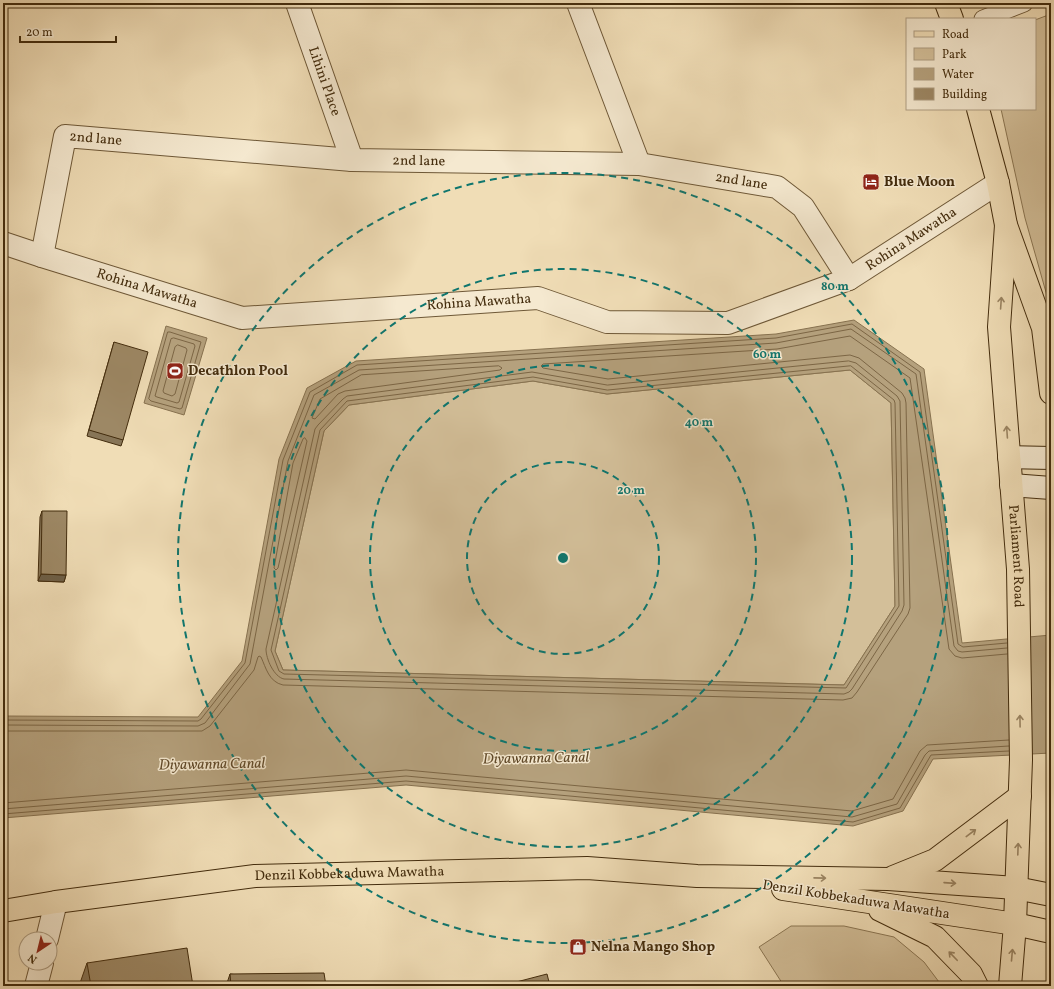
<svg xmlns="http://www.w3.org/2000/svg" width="1054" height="989" font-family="Vollkorn,serif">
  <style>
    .green { fill: #d3bf99; stroke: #8b7653 }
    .water { fill: #b5a17d; stroke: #877250; fill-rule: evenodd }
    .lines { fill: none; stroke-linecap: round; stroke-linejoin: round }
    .shore { stroke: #7c6645; stroke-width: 1 }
    .service-casing { stroke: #6e5837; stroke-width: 19 }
    .minor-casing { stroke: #6e5837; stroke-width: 24 }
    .secondary-casing { stroke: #432c0d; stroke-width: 24 }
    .primary-casing { stroke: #432c0d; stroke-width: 24 }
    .service { stroke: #f5e9d0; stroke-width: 17 }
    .minor { stroke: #f5e9d0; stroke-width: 22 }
    .secondary { stroke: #f5e9d0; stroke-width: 22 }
    .primary { stroke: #f0ddb6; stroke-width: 22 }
    .wall { fill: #877557; stroke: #432c0d }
    .shaded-wall { fill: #6e5f47; stroke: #432c0d }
    .building { fill: #9d8865; stroke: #432c0d }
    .oneway { stroke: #9a8462 }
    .ring { fill: none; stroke: #0f766e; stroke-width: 2; stroke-dasharray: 7 5 }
    .labels { text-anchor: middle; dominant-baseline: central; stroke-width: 3; stroke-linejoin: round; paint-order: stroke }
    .street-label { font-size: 14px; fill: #432c0d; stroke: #f5e9d0 }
    .poi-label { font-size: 14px; font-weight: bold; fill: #432c0d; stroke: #f5e9d0; text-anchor: start }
    .water-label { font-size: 15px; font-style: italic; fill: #604929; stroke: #f5e9d0 }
    .centre { fill: #0f766e; stroke: #f5e9d0; stroke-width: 2 }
    .ring-label { font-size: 12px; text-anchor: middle; font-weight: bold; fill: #0f766e; stroke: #f5e9d0; stroke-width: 3; stroke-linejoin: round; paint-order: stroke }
  </style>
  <rect width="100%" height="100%" fill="#f0ddb6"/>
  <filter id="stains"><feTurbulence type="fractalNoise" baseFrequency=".005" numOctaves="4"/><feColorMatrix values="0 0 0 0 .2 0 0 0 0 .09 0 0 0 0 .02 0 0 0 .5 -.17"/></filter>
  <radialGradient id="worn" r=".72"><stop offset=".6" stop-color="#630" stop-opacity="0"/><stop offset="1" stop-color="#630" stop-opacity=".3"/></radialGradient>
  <g class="green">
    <polygon points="1051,14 1051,310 1025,218 1001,109 1035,109 1035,20"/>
    <polygon points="850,370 891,403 895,606 844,685 283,670 275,651 324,431 349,405 533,381 607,394"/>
    <polygon points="791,926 844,926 894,937 924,962 942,986 784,986 759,947"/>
  </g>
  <g class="water">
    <path d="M854,320L924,369L962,643L1051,635V753L933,759L903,811L853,826L406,785L3,818V716L198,717L242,661L279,459L307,388L356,361L776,334ZM850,370L891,403L895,606L844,685L283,670L275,651L324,431L349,405L533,381L607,394Z"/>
    <polygon points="166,326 207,338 184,415 144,403"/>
  </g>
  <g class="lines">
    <g class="shore">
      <polygon points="168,332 170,332 201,342 182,408 180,409 151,401 149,399"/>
      <polygon points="174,338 194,344 195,346 179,402 177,403 157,397 155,396 171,339"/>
      <polygon points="178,345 186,348 187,350 175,394 172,396 164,393 163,391 175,347"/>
      <path d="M849,361L856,363L897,396L900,401L904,605L902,611L852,689L849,692L844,694L284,679C274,677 266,659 266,649L315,429L318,425L343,399L347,396L532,372L607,385Z"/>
      <polygon points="499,366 502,368 500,370 345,391 338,394 315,419 312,418 320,399 361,375"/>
      <polygon points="851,366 894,400 895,403 899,606 846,688 284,674 279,671 271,650 320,430 347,401 533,377 607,390"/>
      <polygon points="305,438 307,441 278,568 276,570 274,568 293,463 303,439"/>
      <polyline points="3,720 198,721 201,719 245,663 283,460 310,392 357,365 776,338 852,324 920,372 958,644 963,647 1007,643"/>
      <polyline points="3,725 198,726 205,723 250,664 288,461 314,395 359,370 776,343 851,329 916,374 954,646 958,651 962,652 1007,648"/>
      <path d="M3,731H202L210,726L254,670L258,657L259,656L261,657C266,668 269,682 283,685L843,700L852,698L857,692L908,614L910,608L906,403L905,398L902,393L859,358L850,355L608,379L543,368L541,366L543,364L777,349L850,336L910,378L949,649L955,656L962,658L1007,654"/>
      <polyline points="3,803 406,770 852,811 893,799 920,751 927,745 1009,740"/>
      <polyline points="3,809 406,776 852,817 897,804 925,755 929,751 1009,746"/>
      <polyline points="3,814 406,781 853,822 900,808 931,755 1009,751"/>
    </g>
    <g class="service-casing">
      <polyline id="service" points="983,19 1024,3"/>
    </g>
    <g class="minor-casing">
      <g id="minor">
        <path id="s1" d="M297,3L352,160"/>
        <polyline points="578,3 639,164"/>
        <path id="s2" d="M3,243L42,256L242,318L538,298L607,322L728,323L849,279L998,183"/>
        <path id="s3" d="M42,256L65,136L352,160L639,164L777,187L803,207L849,279"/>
        <polyline points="47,939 56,902"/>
        <polyline points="36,986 42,963"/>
      </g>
    </g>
    <g class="secondary-casing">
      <g id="secondary">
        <polyline points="1009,457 1051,458"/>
        <polyline points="1011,485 1051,488"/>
      </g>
    </g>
    <g class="primary-casing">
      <g id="primary">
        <polyline points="946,3 952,19"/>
        <polyline points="978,109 998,183 1006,225 1043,328 1051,393"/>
        <path id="s4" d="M1006,225L999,327L1018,569L1021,760L1015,924L1010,986"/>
        <polyline points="893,877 935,860 1020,796"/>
        <polyline points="783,889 1015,924 1051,932"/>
        <polyline points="880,910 935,937 971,974 977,986"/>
        <path id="s5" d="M3,911L56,902L255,876L587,868L697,876L888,879L1016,888L1051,895"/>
      </g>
    </g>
    <use href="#service" class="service"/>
    <use href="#minor" class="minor"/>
    <use href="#secondary" class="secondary"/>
    <use href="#primary" class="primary"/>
  </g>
  <g class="wall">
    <polygon points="114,342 123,440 121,446 87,436"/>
    <polygon points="42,511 66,575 64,582 38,581 40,517"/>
    <polygon points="87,963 193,986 79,986"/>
    <polygon points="230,974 326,986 226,986"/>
  </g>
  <polygon class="shaded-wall" points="41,574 66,575 64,582 38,581"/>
  <g class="building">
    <polygon points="114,342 148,352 123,440 89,430"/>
    <polygon points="42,511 67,511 66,575 41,574"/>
    <polygon points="187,948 193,986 91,986 87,963"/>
    <polygon points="324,973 326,986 231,986 230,974"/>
    <polygon points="547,974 550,986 501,986"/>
  </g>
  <defs><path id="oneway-shaft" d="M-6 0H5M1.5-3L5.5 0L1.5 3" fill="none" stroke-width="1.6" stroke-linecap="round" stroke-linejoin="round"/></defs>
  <g class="oneway">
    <use href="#oneway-shaft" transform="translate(1001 303) rotate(-86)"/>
    <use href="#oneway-shaft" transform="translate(1007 432) rotate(-94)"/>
    <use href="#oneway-shaft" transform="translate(1020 721) rotate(-91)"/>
    <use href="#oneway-shaft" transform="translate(971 833) rotate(-37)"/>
    <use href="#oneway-shaft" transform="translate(1018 849) rotate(-88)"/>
    <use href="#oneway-shaft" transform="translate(820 878) rotate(1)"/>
    <use href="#oneway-shaft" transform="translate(950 883) rotate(4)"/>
    <use href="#oneway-shaft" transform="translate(1012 955) rotate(-85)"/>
    <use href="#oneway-shaft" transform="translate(953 956) rotate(-134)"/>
  </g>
  <g class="ring">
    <circle cx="563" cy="558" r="96"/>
    <circle cx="563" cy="558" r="193"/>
    <circle cx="563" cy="558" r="289"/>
    <circle cx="563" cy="558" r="385"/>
  </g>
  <defs>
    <g id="hotel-square" transform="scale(0.9)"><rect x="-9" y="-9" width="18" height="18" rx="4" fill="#8f2418" stroke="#f5e9d0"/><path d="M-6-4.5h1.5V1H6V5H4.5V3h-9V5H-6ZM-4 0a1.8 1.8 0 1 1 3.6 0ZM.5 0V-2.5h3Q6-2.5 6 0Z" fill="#fff"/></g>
    <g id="stadium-square" transform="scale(0.9)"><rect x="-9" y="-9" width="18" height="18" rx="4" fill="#8f2418" stroke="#f5e9d0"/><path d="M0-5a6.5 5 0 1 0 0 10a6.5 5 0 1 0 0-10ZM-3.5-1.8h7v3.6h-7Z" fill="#fff"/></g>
    <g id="shop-square" transform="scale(0.9)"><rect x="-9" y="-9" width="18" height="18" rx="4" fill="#8f2418" stroke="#f5e9d0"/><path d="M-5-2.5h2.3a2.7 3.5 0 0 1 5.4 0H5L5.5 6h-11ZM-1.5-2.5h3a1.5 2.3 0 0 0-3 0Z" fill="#fff"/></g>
  </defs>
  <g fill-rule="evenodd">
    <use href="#hotel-square" x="871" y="182"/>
    <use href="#stadium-square" x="175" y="371"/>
    <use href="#shop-square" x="578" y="947"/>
  </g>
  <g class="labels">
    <g class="street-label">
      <text stroke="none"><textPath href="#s1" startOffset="83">Lihini Place</textPath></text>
      <text stroke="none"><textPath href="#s3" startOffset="153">2nd lane</textPath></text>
      <text stroke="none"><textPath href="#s3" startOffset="477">2nd lane</textPath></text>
      <text stroke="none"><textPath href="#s3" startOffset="801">2nd lane</textPath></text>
      <text stroke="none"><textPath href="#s2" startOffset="944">Rohina Mawatha</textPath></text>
      <text stroke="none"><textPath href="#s2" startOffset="151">Rohina Mawatha</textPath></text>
      <text stroke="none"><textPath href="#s2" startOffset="488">Rohina Mawatha</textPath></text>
      <text stroke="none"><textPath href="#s4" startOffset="332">Parliament Road</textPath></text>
      <text stroke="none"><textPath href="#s5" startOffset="349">Denzil Kobbekaduwa Mawatha</textPath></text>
      <text transform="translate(856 900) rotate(9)">Denzil Kobbekaduwa Mawatha</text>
    </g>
    <g class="poi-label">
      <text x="884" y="182">Blue Moon</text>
      <text x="188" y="371">Decathlon Pool</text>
      <text x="591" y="947">Nelna Mango Shop</text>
    </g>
    <g class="water-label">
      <text transform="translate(536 759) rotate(-1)">Diyawanna Canal</text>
      <text transform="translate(212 765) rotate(-1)">Diyawanna Canal</text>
    </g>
  </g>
  <circle cx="563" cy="558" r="6" class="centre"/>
  <g class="ring-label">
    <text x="835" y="290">80 m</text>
    <text x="767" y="358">60 m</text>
    <text x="699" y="426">40 m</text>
    <text x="631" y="494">20 m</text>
  </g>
  <rect width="1054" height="989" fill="none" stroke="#f0ddb6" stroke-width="16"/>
  <rect x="4" y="4" width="1046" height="981" fill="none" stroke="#432c0d" stroke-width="2"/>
  <rect x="8" y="8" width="1038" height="973" fill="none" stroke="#432c0d"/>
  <rect x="906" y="18" width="130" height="92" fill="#f5e9d0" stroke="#ae9d82"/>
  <rect x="914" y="31" width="20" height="6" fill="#f0ddb6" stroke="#ae9d82"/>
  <text x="942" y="38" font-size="12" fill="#432c0d">Road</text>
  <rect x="914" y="48" width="20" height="12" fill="#d3bf99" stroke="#ae9d82"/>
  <text x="942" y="58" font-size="12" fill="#432c0d">Park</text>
  <rect x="914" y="68" width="20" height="12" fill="#b5a17d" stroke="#ae9d82"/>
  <text x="942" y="78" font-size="12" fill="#432c0d">Water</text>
  <rect x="914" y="88" width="20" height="12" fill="#9d8865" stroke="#ae9d82"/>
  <text x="942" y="98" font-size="12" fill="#432c0d">Building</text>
  <g transform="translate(38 951) rotate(215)"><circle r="19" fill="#f5e9d0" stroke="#ae9d82"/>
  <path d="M0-3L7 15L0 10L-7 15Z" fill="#8f2418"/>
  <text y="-6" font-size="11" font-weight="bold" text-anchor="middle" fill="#432c0d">N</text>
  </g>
  <path d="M20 36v6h96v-6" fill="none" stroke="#432c0d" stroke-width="2"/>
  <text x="26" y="36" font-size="12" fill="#432c0d" stroke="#f5e9d0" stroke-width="3" paint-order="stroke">20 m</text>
  <rect width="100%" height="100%" filter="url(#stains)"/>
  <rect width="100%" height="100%" fill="url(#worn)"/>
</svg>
